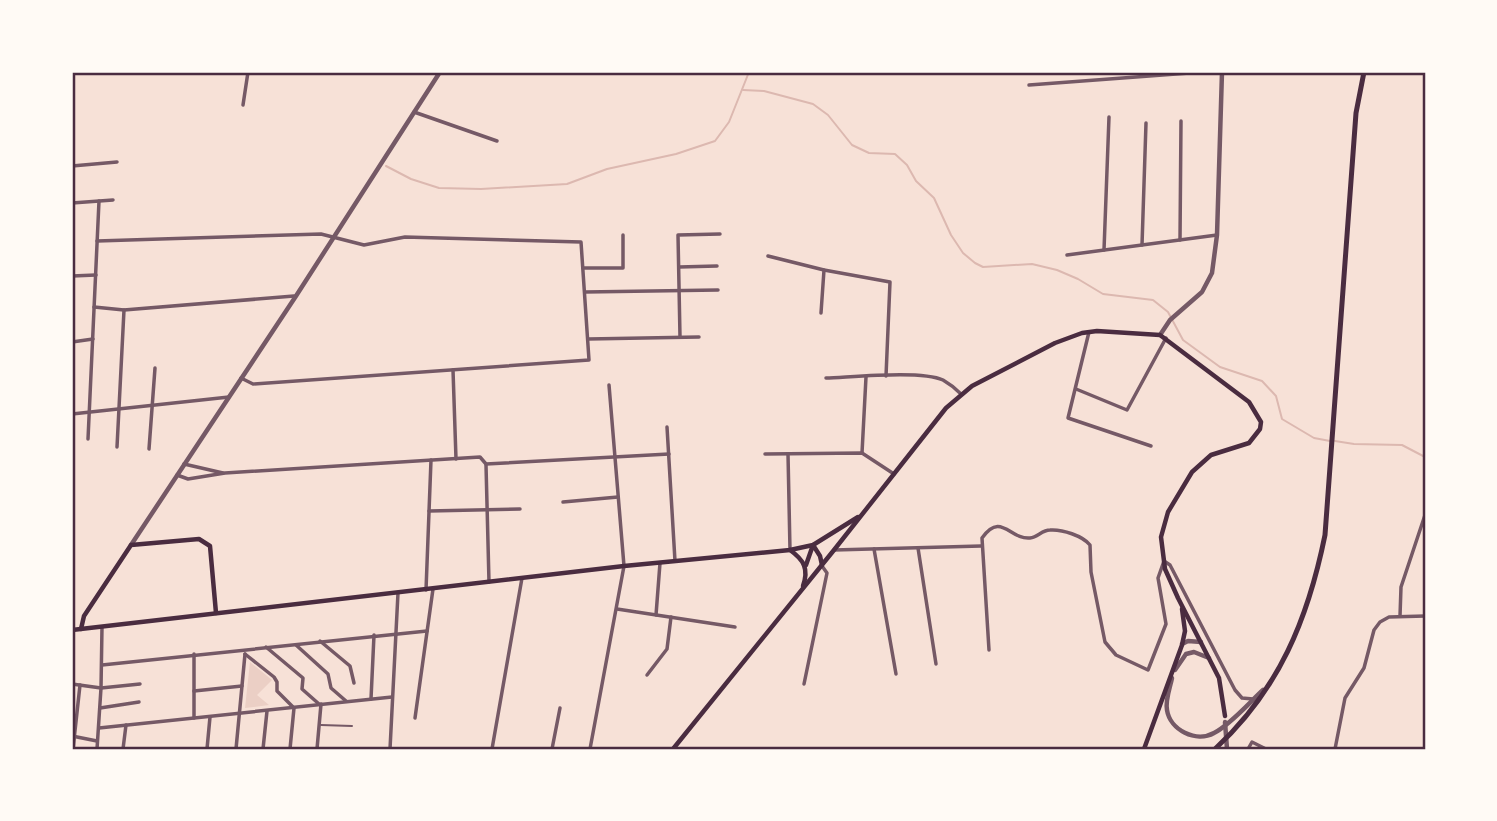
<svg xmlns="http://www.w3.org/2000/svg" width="1497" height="821" font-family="'Sofia Sans Condensed',sans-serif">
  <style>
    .green { fill: #ebcfc5 }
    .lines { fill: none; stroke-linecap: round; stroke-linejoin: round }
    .stream { stroke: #dcb8b0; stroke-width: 2 }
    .service { stroke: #755966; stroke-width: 2 }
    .minor { stroke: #755966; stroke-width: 3.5 }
    .tertiary { stroke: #755966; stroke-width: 4.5 }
    .secondary { stroke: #4a2c40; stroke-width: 4.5 }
    .primary { stroke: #4a2c40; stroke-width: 5 }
    .neatline { fill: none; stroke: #4a2c40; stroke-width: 2.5 }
  </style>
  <rect width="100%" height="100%" fill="#f7e1d7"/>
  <polygon class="green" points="250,662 272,680 257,695 269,705 245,708"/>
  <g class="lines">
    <g class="stream">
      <polyline points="743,90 764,91 813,104 828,115 852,145 869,153 895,154 907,165 916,181 934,198 951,235 963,253 975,263 983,267 1032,264 1057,270 1078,279 1103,294 1153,300 1168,312 1183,340 1220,367 1262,381 1276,396 1282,419 1314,438 1330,441"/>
      <polyline points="386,166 411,179 439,188 481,189 567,184 607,169 676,154 715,141 729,122 749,72"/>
      <polyline points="1335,441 1354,444 1402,445 1425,457"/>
    </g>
    <polyline class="service" points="321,725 352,726"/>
    <g class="minor">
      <polyline points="1029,85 1203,72"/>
      <polyline points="243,105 248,72"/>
      <polyline points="414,112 497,141"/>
      <polyline points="72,166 117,162"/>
      <polyline points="72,203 113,200"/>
      <polyline points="1180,240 1181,121"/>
      <polyline points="97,241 321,234 364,245 405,237 581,242 589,360 253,384 241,378"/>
      <polyline points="1142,245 1146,123"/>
      <polyline points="1104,250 1109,117"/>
      <polyline points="1067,255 1217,235"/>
      <polyline points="768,256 824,270 890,282 886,376"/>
      <polyline points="679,267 717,266"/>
      <polyline points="583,268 623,268 623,235"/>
      <polyline points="72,276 96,275"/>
      <polyline points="585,292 718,290"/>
      <polyline points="94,307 124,310 294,296"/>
      <polyline points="821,313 824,270"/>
      <polyline points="1089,332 1068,418 1151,446"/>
      <polyline points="680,337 678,235 720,234"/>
      <polyline points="588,339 699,337"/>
      <polyline points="72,342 93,339"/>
      <polyline points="453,370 456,459"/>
      <path d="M826,378C853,377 922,370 943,380C950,384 956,389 961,394"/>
      <polyline points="1076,389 1127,410 1166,338"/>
      <polyline points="72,414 229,397"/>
      <polyline points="667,427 675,561"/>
      <polyline points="88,439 99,201"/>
      <polyline points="117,447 124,310"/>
      <polyline points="149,449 155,368"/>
      <polyline points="862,453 866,377"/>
      <polyline points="765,454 862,453 894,474"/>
      <polyline points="788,454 790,550"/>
      <polyline points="184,464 223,473"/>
      <polyline points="486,465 489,582"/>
      <polyline points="177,475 188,479 225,473 480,457 486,464 669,454"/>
      <polyline points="563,502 618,497"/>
      <polyline points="429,511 520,509"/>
      <polyline points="918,548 936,664"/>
      <polyline points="874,549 896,674"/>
      <polyline points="834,550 981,546"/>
      <polyline points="426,590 431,460"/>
      <polyline points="617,609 735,627"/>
      <polyline points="656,615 660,563"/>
      <polyline points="1400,616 1401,587 1425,515"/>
      <polyline points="320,641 350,666 354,683"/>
      <polyline points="296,645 328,674 331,688 346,701"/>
      <polyline points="266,647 303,678 302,689 319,704"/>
      <path d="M989,650L982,538C1001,511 1010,540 1030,538C1038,537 1042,530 1050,530C1062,529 1083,536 1090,545L1091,572L1105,642L1116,655L1148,670L1166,624L1158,578L1164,561L1170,565L1235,690L1242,698L1253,699"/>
      <polyline points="194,654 194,718"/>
      <polyline points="245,654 274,677 277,682 277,691 294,708 290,749"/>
      <polyline points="102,665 427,631"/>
      <polyline points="647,675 667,649 671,617"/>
      <polyline points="72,684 101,688 140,684"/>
      <polyline points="804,684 827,573 822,566"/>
      <polyline points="194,691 242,686"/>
      <polyline points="371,699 374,635"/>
      <polyline points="100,708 139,702"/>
      <polyline points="415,718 433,589"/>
      <polyline points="99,728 392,697"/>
      <polyline points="72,736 97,741"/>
      <polyline points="73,749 80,685"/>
      <polyline points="97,749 101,688 102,627"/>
      <polyline points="123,749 126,725"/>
      <polyline points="207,749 210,717"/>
      <polyline points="236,749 245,654"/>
      <polyline points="263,749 267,711"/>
      <polyline points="317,749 321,704"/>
      <polyline points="390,749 398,593"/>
      <polyline points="492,749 522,578"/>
      <polyline points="552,749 560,708"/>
      <polyline points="590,749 624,566 609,385"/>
      <polyline points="1248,749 1252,742 1266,749"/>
      <polyline points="1335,749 1345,698 1364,668 1374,630 1380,622 1389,617 1425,616"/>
    </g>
    <g class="tertiary">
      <polyline points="1160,335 1170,320 1202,292 1212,273 1217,235 1222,72"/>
      <polyline points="131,545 296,296 440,72"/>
      <polyline points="1182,644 1188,641 1201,642"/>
      <polyline points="1175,670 1186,654 1194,652 1209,658"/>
      <path d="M1172,678C1170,688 1165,700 1167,710C1170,730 1196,743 1214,733C1230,725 1249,703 1263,690"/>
      <polyline points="1225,722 1227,749"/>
    </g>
    <g class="secondary">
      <path d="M790,550C804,560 809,569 803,586"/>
      <polyline points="806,565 813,545 820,556 822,565"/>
      <polyline points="81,629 84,616 131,545 199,539 210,546 216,613"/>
      <polyline points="72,630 624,566 790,550 813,545 858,517"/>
      <polyline points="673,749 834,550 946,408 972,386 1055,343 1082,333 1097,331 1160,335 1249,402 1261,422 1260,429 1249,443 1211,455 1192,472 1168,512 1161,537 1165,569 1178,598 1219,678 1225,716"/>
      <polyline points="1144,749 1182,645 1185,631 1182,609"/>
    </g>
    <path class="primary" d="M1215,749C1279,690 1308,619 1325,535L1356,113L1364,72"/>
  </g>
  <rect width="1497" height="821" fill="none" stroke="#fffaf5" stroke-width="147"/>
  <rect x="74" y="74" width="1350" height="674" class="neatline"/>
</svg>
